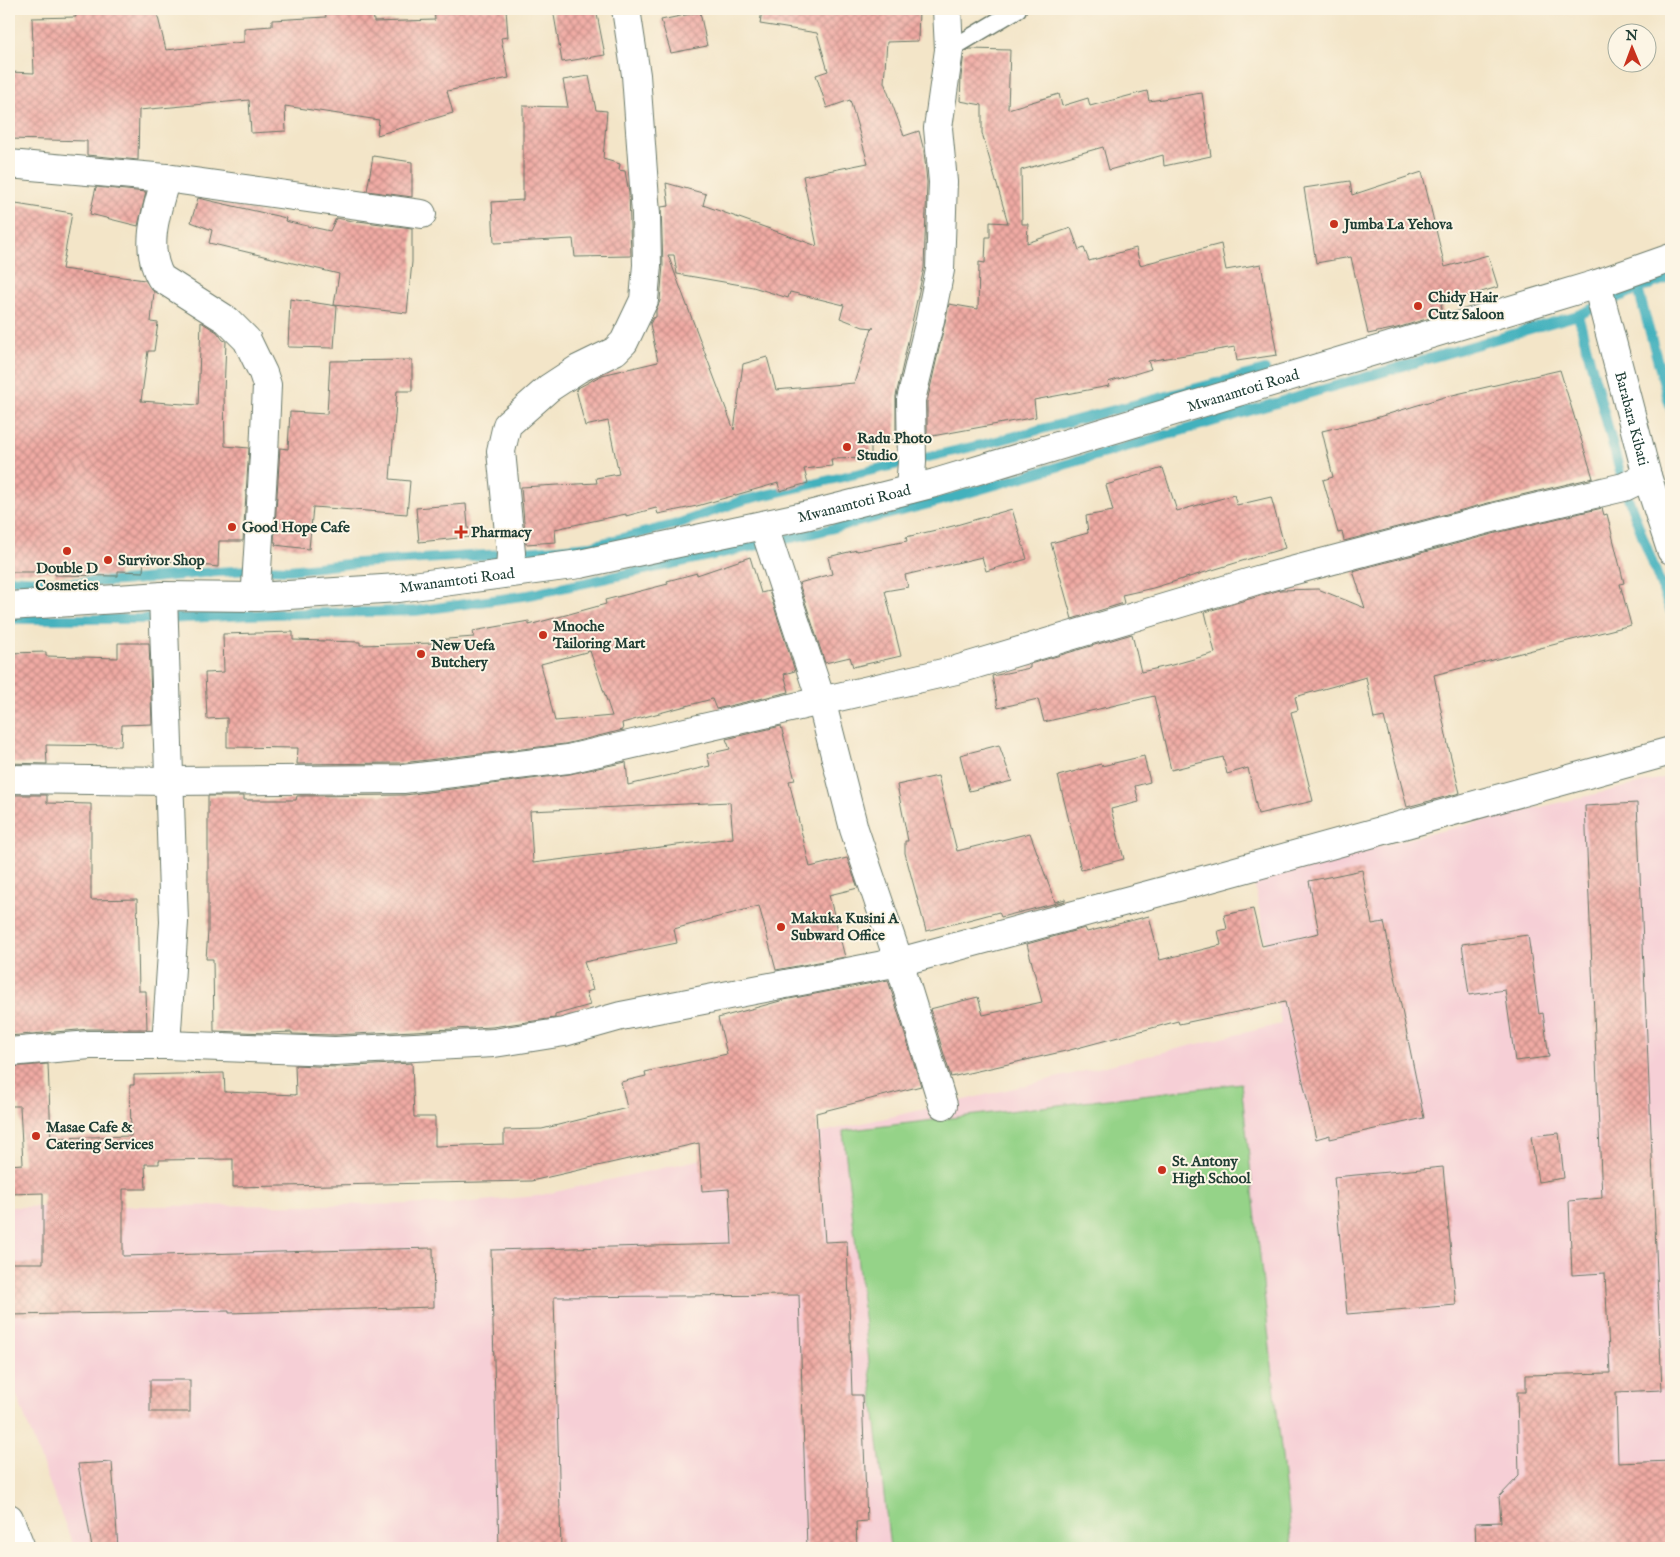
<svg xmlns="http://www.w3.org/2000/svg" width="1680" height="1557" font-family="'IM FELL English',serif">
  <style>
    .built { fill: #f6cfd6 }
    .park { fill: #95d388; stroke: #5a885e }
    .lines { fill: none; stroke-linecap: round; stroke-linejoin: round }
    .stream { stroke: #42b1bd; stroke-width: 10 }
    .building { fill: url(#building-cross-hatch); fill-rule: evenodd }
    .lane-casing { stroke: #697868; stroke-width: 19 }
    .street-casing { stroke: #697868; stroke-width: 30 }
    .highway-casing { stroke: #697868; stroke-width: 30 }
    .lane { stroke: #fff; stroke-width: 16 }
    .street { stroke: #fff; stroke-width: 28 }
    .highway { stroke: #fff; stroke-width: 28 }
    .poi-dot { fill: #c8321e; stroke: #fcf5e5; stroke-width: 2 }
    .labels { text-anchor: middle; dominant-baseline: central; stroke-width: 4; stroke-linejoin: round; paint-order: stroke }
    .poi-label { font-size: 15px; font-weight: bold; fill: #1f3d34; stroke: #fcf5e5; text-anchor: start }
    .street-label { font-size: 15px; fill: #1f3d34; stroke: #fcf5e5 }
  </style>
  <defs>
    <pattern id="building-cross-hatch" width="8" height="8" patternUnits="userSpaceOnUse" patternTransform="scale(1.25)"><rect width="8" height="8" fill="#f1aba4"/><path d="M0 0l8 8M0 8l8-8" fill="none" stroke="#c38c86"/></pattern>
  </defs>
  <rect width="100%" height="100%" fill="#fcf5e5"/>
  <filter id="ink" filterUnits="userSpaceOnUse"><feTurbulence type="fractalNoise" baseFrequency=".02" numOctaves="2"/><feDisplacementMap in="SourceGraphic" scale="10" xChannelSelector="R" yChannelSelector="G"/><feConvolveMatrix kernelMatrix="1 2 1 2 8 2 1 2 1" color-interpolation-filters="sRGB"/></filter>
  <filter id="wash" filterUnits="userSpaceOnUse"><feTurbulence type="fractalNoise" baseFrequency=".0096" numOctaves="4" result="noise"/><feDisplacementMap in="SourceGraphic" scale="20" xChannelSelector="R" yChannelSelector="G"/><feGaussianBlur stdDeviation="1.12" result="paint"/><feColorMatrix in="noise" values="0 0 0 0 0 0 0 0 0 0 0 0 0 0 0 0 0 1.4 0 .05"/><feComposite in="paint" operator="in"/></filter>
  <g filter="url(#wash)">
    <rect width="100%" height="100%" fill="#f3e5c8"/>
    <polygon class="built" points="1671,776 1671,1548 74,1548 9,1375 9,1207 449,1204 537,1196 943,1105 1281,1024 1253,876"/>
    <polygon class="park" points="1241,1083 1292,1548 890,1548 843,1131"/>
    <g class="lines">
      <g class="stream">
        <polyline points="1638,289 1671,410"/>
        <polyline points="1578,315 1624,487 1671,612"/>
        <polyline points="9,579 69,583 122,581 202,573 266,569 289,570 357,563 503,554 591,546 677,524 744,500 993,442 1265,370"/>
        <polyline points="10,619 165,619 271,614 415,611 529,595 814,533 937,502 1578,315 1638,289 1671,277"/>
      </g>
    </g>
    <g id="blocks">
      <g class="building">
        <polygon points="74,9 156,9 166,50 244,42 244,28 272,26 272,20 326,17 325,9 373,9 374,22 435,20 434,9 506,9 508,37 501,38 509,78 447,91 453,113 377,135 379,120 285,106 286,131 251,133 249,100 139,110 138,160 87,155 87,141 9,139 9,72 34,73 32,18 76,17"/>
        <polygon points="553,9 596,9 605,55 562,62"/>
        <path d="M762,9H919L918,41L887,42L884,82L904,136L919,131L924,151L927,182L924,268L896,396V440H871V458L831,459L832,466L804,469L808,483L780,491L778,483L697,506L658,514L656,508L626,516V514L555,529L556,542L526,544L521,487L597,483L596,478L619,474L608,421L585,426L576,389L602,375L658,362L650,324L653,318L656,317V310L660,301L663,265L661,207L669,206L666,183L706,194L703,205L817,246L803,176L868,163L850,100L827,108L816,75L828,71L817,33L760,24ZM668,255H674L677,274L753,287L788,298L790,292L844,305L840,318L863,327L874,328H872L854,383L776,390L767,357L743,364L734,430Z"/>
        <polygon points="700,12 707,46 671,53 661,20"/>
        <polygon points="970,49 1010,50 1008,109 1059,94 1062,106 1088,98 1090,106 1147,91 1149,101 1202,93 1211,156 1164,166 1163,155 1109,170 1103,147 1021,170 1022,224 1028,224 1027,243 1071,228 1079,250 1084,248 1089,261 1136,248 1140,265 1221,244 1226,270 1261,264 1277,355 1237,361 1235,347 1148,361 1151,369 1108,382 1109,386 1034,400 1036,417 927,437 927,402 949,304 978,309 979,262 985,263 986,237 990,237 990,222 1008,223 982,133 982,105 960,101 961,77 964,52"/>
        <polygon points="589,76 596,110 607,111 603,159 620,164 619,170 625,171 629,193 631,256 575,257 573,239 494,243 492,202 523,200 523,106 568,107 563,80"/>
        <polygon points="373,156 412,162 412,197 367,191"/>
        <polygon points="1422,172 1445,267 1488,255 1498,287 1441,304 1443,314 1397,328 1368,334 1351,257 1316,263 1304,188 1350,181 1352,195"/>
        <polygon points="96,187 146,192 138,226 90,214"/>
        <polygon points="198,198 286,218 285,221 330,231 336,218 358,222 358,221 412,228 412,262 407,313 334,305 339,274 209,243 212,230 191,222"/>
        <polygon points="16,204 72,213 62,269 145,280 154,292 151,322 158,323 154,351 148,351 141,401 198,405 201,322 217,332 223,340 226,341 224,393 225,446 249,448 243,541 219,541 218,567 144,558 143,572 118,571 118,576 55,575 55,572 9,572 9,250"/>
        <polygon points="290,299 337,306 334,348 288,347"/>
        <polygon points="412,360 412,391 397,391 390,479 410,481 407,514 313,507 309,549 275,545 276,542 274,542 280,448 288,449 290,412 327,414 330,361"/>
        <polygon points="1560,370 1593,478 1492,502 1344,541 1342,532 1338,533 1323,480 1333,477 1322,431 1369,420 1444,397"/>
        <polygon points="1163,468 1177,511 1234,495 1237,505 1271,497 1285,548 1153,588 1122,595 1124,603 1072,619 1051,543 1088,533 1086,516 1113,511 1106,485"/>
        <polygon points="466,504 469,537 419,542 416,508"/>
        <polygon points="1602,508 1604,515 1607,514 1624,583 1620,584 1631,625 1434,675 1448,745 1460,793 1407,807 1384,717 1374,719 1366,677 1295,697 1298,710 1291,712 1313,801 1258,814 1248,768 1227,774 1223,757 1171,770 1154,696 1044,722 1038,699 998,708 992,676 1030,668 1030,664 1132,634 1141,672 1172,665 1215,653 1205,612 1280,590 1318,589 1365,608 1353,571 1500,532"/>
        <polygon points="1012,509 1027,559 986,571 982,557 905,575 908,587 885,591 901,656 853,667 850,657 825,663 799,583 832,574 828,557 857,550 857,551 907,541 906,537 953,526"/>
        <path d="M750,557L761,593L769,591L795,671L784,674L789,692L716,709L712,699L622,723L623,730L565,744L402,763L297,764L298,748L227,747V718L207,719L205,673L224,672L223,634L293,632V640L360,642V645L436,643L435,640L474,637L473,631L529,621V625L606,604L605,600L668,584L667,581L697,573V575ZM590,651L612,716L555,721L541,664Z"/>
        <polygon points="118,643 149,643 152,724 122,725 121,746 46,745 47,764 9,763 9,653 46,652 46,656 118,658"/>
        <path d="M781,726L795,780L789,781L810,867L847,858L858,888L829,895L845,957L776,970L759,906L674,929L677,943L584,962L593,990L586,992L590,1005L555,1015V1018L492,1027L335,1035L292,1034V1032L268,1033L214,1031L213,959H206L208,931V796H244V800H296L297,796L405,795L570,774L626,762L628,785L710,766L707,754L730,749L726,739ZM730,802L733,838L533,863L530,811Z"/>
        <polygon points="999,745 1012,781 969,791 960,755"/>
        <polygon points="1144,756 1150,782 1135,786 1139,802 1111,809 1124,859 1081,870 1058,776 1101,764 1102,766"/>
        <polygon points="938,776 957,851 1030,833 1055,902 1065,899 1065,901 1001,917 999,912 926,931 905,853 905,841 908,841 897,785"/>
        <polygon points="9,795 47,795 47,803 91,804 91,900 137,899 139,991 146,991 147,1029 89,1029 9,1036"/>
        <polygon points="1637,803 1662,1390 1616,1392 1618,1463 1671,1461 1671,1548 1476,1548 1475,1523 1501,1522 1499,1497 1519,1476 1517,1392 1526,1392 1526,1375 1610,1373 1605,1273 1572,1275 1569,1201 1602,1198 1585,806"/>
        <polygon points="1362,870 1372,924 1384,922 1424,1118 1330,1139 1330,1135 1316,1139 1285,1002 1179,1024 1178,1021 1070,1050 951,1077 930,1009 978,997 983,1015 1042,1002 1027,944 1085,928 1087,932 1149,916 1160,960 1221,945 1218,931 1227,929 1224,915 1253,909 1262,946 1319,933 1309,881"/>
        <polygon points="1528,935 1539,1014 1543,1013 1549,1057 1515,1061 1505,990 1469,995 1462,944"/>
        <polygon points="888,980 921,1086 816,1113 825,1242 847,1241 852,1395 862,1395 867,1521 856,1522 857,1548 807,1548 799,1295 554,1297 561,1548 499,1548 491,1250 732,1244 729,1189 702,1191 699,1143 531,1181 233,1187 233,1159 159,1160 159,1164 145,1164 146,1189 123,1189 123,1256 433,1248 434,1307 229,1313 229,1311 9,1315 9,1263 43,1263 43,1193 9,1194 9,1165 23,1164 20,1106 9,1106 9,1067 48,1064 51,1138 131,1136 130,1085 134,1085 134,1075 224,1073 225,1092 296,1095 295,1065 336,1067 412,1063 414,1117 435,1117 435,1146 504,1144 504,1130 542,1129 627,1108 621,1082 646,1076 645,1072 727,1054 718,1018 784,1000"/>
        <polygon points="1559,1133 1564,1178 1538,1182 1531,1136"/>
        <polygon points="1443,1167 1456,1305 1347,1314 1334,1177"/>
        <rect x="150" y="1380" width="40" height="32"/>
        <polygon points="112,1462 118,1548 92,1548 78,1464"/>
      </g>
    </g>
  </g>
  <g filter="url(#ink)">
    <use href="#blocks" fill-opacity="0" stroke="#697868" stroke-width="1"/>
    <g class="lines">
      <g class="lane-casing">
        <polyline id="lane" points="949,50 1018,9"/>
      </g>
      <g class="street-casing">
        <g id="street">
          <polyline points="9,164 166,178 422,214"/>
          <path d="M166,178C157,209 143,248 161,278L227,320L247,340L263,373L267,385L264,454L256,586L257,597"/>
          <path id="s1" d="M1597,284L1647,476L1671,550"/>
          <polyline points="910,489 912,462 911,400 930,320 940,270 943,182 938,128 949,50 947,9"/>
          <polyline points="764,525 769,542 821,700 854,829 899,962 943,1105"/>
          <polyline points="510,573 511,553 501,451 507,425 549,388 578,369 615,351 624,342 644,300 647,265 646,214 636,75 626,9"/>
          <polyline points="163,596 174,922 166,1045"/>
          <path id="s2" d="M9,606L163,596L257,597L398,588L580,564L809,515L935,483L1597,284L1671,258"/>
          <polyline points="9,779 170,781 403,779 568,759 956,670 1261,579 1496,517 1624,487 1647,476"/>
          <polyline points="9,1052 90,1045 166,1045 335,1051 494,1043 564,1032 621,1016 899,962 1167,890 1671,751"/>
        </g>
      </g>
      <g class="highway-casing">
        <polyline id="highway" points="9,1518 21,1548"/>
      </g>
      <use href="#lane" class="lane"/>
      <use href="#street" class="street"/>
      <use href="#highway" class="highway"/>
    </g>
  </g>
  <g class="poi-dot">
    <circle cx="1334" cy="224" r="5"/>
    <circle cx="1418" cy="306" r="5"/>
    <circle cx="847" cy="447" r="5"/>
    <circle cx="232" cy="527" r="5"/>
    <path d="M458.5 524.5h5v5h5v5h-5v5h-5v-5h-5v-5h5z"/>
    <circle cx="67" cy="551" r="5"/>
    <circle cx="108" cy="560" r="5"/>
    <circle cx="543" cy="635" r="5"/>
    <circle cx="421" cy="654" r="5"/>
    <circle cx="781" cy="927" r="5"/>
    <circle cx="36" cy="1136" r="5"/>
    <circle cx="1162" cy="1170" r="5"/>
  </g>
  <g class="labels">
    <g class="poi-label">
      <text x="1344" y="224">Jumba La Yehova</text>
      <text x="1428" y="297">Chidy Hair<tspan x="1428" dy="17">Cutz Saloon</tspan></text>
      <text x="857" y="438">Radu Photo<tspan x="857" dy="17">Studio</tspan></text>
      <text x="242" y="527">Good Hope Cafe</text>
      <text x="471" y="532">Pharmacy</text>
      <text x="118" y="560">Survivor Shop</text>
      <text x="67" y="568" text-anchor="middle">Double D<tspan x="67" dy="17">Cosmetics</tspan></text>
      <text x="553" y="626">Mnoche<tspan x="553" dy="17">Tailoring Mart</tspan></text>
      <text x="431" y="645">New Uefa<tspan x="431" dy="17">Butchery</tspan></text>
      <text x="791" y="918">Makuka Kusini A<tspan x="791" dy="17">Subward Office</tspan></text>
      <text x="46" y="1127">Masae Cafe &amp;<tspan x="46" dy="17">Catering Services</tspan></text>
      <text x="1172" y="1161">St. Antony<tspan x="1172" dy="17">High School</tspan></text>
    </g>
    <g class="street-label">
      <text stroke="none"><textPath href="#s2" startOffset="1259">Mwanamtoti Road</textPath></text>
      <text stroke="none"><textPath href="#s1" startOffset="139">Barabara Kibati</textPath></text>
      <text stroke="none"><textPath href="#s2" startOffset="854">Mwanamtoti Road</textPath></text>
      <text stroke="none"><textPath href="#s2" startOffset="449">Mwanamtoti Road</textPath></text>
    </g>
  </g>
  <rect width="1680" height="1557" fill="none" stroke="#fcf5e5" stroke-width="30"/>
  <g transform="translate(1632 48) rotate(359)"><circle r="24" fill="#fcf5e5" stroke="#a4ab9e"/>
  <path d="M0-4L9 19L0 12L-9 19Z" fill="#c8321e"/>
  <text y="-8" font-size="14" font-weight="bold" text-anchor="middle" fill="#1f3d34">N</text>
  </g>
</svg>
